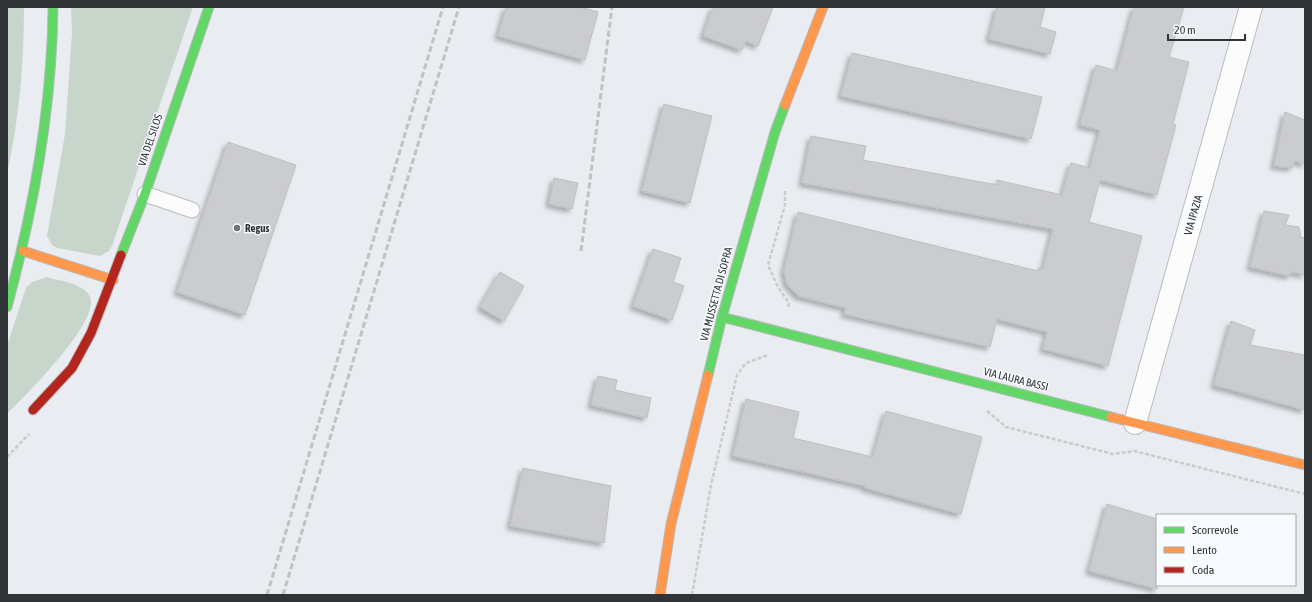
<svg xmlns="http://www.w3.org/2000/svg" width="1312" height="602" font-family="'Asap Condensed',sans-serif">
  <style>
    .green { fill: #c7d5ca }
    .building { fill: #cbccd0; stroke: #bebfc3; filter: url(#shadow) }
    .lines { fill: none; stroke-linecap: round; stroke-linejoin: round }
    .lane-casing { stroke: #b9bcbf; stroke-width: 17 }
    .street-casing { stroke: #b9bcbf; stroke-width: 24 }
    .fast-casing { stroke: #b9bcbf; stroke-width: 11 }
    .slow-casing { stroke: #b9bcbf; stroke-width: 11 }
    .jam-casing { stroke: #b9bcbf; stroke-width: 11 }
    .path { stroke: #cbcbcd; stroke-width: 2.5; stroke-dasharray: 4 2; stroke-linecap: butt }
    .lane { stroke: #fcfcfd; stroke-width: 15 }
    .street { stroke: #fcfcfd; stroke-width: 22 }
    .fast { stroke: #63d668; stroke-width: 9 }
    .slow { stroke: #ff974d; stroke-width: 9 }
    .jam { stroke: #b3261e; stroke-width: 9 }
    .rail { stroke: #bfc1c2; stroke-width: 3; stroke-dasharray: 6 3; stroke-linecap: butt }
    .poi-dot { fill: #717578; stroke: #f7fafe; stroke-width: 1.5 }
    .labels { text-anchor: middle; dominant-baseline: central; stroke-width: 3; stroke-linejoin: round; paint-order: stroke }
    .street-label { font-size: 11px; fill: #313437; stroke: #f7fafe }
    .poi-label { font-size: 11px; font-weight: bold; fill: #313437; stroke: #f7fafe; text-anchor: start }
  </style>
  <defs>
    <filter id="shadow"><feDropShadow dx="-3.5" dy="3.5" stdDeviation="2" flood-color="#0004"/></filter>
  </defs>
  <rect width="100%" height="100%" fill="#e9edf2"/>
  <g class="green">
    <path d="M7,7H24C24,64 19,119 7,174Z"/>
    <polygon points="71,7 193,7 112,246 109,251 100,256 57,248 52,245 47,236 65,134 72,33"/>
    <path d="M47,277C59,281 84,283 90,297C101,321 24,397 7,414V346L26,288L32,282Z"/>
  </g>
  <g class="building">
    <polygon points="506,7 581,7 598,12 585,60 498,36"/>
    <polygon points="713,7 773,7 758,46 746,41 742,50 703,36"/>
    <polygon points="997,7 1045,7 1040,27 1056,32 1050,54 989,39"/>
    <polygon points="1134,7 1184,7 1169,57 1189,62 1173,124 1176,125 1157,195 1100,180 1089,222 1142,236 1108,366 1043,349 1047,332 997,319 990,347 844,314 846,308 798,296 787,284 784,271 798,212 1038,271 1039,268 1043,269 1053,229 802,183 811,136 866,146 863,160 997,185 997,180 1062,195 1071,163 1090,168 1100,130 1080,125 1096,65 1117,71"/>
    <polygon points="852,53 1042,97 1031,139 841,96"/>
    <polygon points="664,104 712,116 690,203 642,191"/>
    <polygon points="1285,112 1305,120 1305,164 1295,161 1292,168 1274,166"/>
    <polygon points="228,142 296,165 245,315 177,292"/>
    <polygon points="554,178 578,183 572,209 549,204"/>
    <polygon points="1264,211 1289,215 1285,225 1299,227 1301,237 1305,238 1305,275 1292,272 1289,276 1250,267"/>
    <polygon points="653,249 681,258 673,282 684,286 672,320 633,306"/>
    <polygon points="500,272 524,286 504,321 480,307"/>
    <polygon points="1231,321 1255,330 1250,345 1305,355 1305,410 1214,385"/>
    <polygon points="598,376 617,380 615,390 651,398 647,418 591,405"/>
    <polygon points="746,399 799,412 793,438 873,457 886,411 982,437 961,514 865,488 865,486 733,456"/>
    <polygon points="523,468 611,486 604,543 510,526"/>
    <polygon points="1107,504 1157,519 1157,589 1089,571"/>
  </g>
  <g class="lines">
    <g class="lane-casing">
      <polyline id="lane" points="145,194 192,210"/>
    </g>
    <g class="street-casing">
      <polyline id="street" points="1135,423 1251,7"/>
    </g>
    <g class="fast-casing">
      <g id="fast">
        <polyline points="121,255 145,194 209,7"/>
        <path d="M7,307C34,208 52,110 53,7"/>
        <polyline points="722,317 1111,417"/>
        <polyline points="708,375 722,317 775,132 785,105"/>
      </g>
    </g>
    <g class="slow-casing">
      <g id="slow">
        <polyline points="785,105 823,7"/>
        <polyline points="23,251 113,280"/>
        <polyline points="1111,417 1305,465"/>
        <polyline points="660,595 671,524 708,375"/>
      </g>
    </g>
    <g class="jam-casing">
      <polyline id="jam" points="33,410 72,368 91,333 121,255"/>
    </g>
    <g class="path">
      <polyline points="785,191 785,205 768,265 778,287 789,303 788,309"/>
      <polyline points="987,411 1006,427 1113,454 1134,451 1305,494"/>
      <polyline points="7,457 29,434"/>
      <polyline points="692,595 711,485 737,375 746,363 768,355"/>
    </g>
    <use href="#lane" class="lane"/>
    <use href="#street" class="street"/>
    <use href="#fast" class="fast"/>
    <use href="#slow" class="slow"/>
    <use href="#jam" class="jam"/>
    <g class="rail">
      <polyline points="581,251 612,7"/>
      <polyline points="267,595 443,7"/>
      <polyline points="283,595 459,7"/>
    </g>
  </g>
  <circle class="poi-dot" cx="237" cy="228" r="4"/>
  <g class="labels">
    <g class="street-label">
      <text transform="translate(150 140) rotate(-71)">VIA DEL SILOS</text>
      <text transform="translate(1193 215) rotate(-74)">VIA IPAZIA</text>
      <text transform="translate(716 294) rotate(-75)">VIA MUSSETTA DI SOPRA</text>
      <text transform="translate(1016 379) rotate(14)">VIA LAURA BASSI</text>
    </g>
    <g class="poi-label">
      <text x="245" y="228">Regus</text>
    </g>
  </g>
  <rect width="1312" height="602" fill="none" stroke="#313437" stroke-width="16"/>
  <rect x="1156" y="514" width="140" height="72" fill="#f7fafe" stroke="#a8abae"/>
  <rect x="1164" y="527" width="20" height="6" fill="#63d668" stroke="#a8abae"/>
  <text x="1192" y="534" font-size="12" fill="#313437">Scorrevole</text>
  <rect x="1164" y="547" width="20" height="6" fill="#ff974d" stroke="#a8abae"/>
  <text x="1192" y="554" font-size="12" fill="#313437">Lento</text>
  <rect x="1164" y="567" width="20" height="6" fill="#b3261e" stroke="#a8abae"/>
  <text x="1192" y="574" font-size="12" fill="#313437">Coda</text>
  <path d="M1168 34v6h77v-6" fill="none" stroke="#313437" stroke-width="2"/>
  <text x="1174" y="34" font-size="12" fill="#313437" stroke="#f7fafe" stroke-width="3" paint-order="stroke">20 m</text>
</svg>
